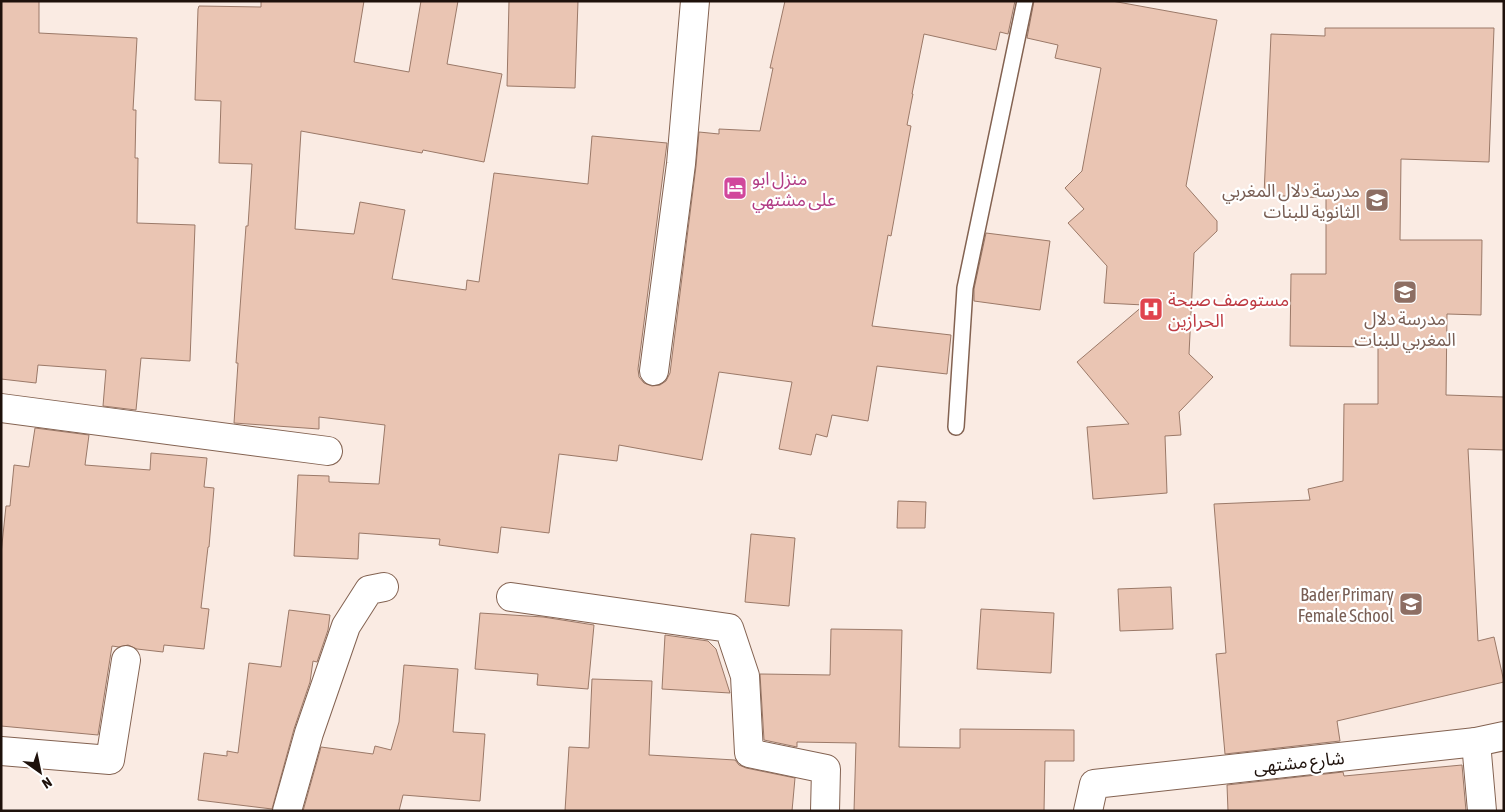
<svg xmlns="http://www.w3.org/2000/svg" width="1505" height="812" font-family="'Asap Condensed','Noto Sans Arabic',sans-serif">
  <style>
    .building { fill: #eac5b3; stroke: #9b7968 }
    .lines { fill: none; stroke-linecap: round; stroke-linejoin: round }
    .service-casing { stroke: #836251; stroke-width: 18 }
    .minor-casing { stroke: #836251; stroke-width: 30 }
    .service { stroke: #fff; stroke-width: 15 }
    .minor { stroke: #fff; stroke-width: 28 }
    .labels { text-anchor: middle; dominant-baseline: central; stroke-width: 4.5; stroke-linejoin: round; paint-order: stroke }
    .hotel-label { font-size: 18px; fill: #b23c85; stroke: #fff; text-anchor: start }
    .education-label { font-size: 18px; fill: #785e54; stroke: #fff; text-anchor: end }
    .health-label { font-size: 18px; fill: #be3a42; stroke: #fff; text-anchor: start }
    .street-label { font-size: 18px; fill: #1e110b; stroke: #fff }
  </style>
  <rect width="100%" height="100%" fill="#faebe3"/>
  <g class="building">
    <polygon points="1,1 39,1 39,33 137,38 133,110 136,110 135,158 138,158 137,223 195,225 190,361 141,358 136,410 103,406 106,370 38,365 36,383 1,379"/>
    <polygon points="261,1 364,1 354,62 409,72 421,1 458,1 447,64 502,74 484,162 423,150 422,153 301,131 295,229 354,234 360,202 405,210 392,279 466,290 467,280 479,282 494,173 588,184 592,136 667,143 638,369 639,377 644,383 652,386 660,385 666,381 670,373 696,166 699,132 719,134 719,129 760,131 773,68 770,68 785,1 1015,1 1008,34 1000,32 996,50 924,34 912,94 913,94 907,125 911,126 891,236 888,235 872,326 951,335 947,374 877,366 868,421 832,415 827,437 816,434 811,455 779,449 792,382 719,372 702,460 619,445 617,461 559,454 549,533 501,527 498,553 439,545 440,539 359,533 358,559 294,556 298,475 329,476 329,482 379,484 385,425 319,417 319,429 234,423 238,363 236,363 246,226 248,226 252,164 219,163 221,101 195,100 198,9 199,6 261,7"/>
    <polygon points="509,1 578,1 575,88 507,86"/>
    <polygon points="1034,1 1112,1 1217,20 1186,186 1217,221 1217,231 1194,253 1189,354 1213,377 1179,412 1181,435 1165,436 1167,493 1093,499 1087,427 1129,424 1077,362 1144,305 1104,303 1107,266 1068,223 1084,209 1065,188 1082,171 1101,68 1055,58 1058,45 1027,38"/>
    <polygon points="1325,28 1494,28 1489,162 1401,159 1400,240 1482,240 1481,315 1447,314 1446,395 1504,397 1504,450 1468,449 1478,641 1494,637 1504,682 1337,721 1340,741 1225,754 1216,654 1226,653 1214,504 1310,500 1308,489 1343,481 1344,404 1378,404 1378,347 1290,346 1291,274 1326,274 1326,198 1264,195 1271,34 1325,36"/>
    <polygon points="986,233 1050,241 1040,310 974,301 974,289"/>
    <polygon points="35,428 89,435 85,465 150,470 151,453 207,458 204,487 214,488 209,547 208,547 201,608 209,609 204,649 164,645 163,652 137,649 128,645 119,647 112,646 98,735 1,726 1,554 6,506 10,506 14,465 29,467"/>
    <polygon points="898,501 926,502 925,528 897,528"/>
    <polygon points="751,534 795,538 789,606 745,602"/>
    <polygon points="1171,587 1173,629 1120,631 1118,589"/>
    <polygon points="981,609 1054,613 1051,673 977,669"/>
    <polygon points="289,610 330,615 328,630 317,662 313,661 310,682 294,729 272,809 198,800 204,753 227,756 227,751 238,753 249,663 281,667"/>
    <polygon points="480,613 543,617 594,625 588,689 537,685 538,674 475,669"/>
    <polygon points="831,629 902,630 899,747 960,748 960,729 1074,730 1074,761 1045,761 1044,811 854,811 856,743 797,742 797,747 764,740 760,674 830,675"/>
    <polygon points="665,635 708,641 716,649 730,693 662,689"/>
    <polygon points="404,665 458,669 453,732 485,734 480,801 403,795 399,811 303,811 321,747 373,754 375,746 391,750 399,722"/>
    <polygon points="592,679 652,681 649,755 735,760 739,765 746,768 795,778 792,811 565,811 569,747 589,748"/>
    <polygon points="1462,765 1466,811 1228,811 1227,785 1343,772 1344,776"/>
  </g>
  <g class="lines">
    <g class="service-casing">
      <polyline id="service" points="956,427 965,288 1025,1"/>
    </g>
    <g class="minor-casing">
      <g id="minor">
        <polyline points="654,371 681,164 695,1"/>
        <polyline points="1,408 328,451"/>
        <polyline points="511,597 729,628 745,676 749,753 826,769 825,811"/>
        <polyline points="1476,742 1482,811"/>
        <polyline points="1,751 110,760 126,660"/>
        <polyline points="287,811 309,733 346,626 369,590 384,587"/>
        <polyline points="1088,811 1094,784 1476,742 1504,736"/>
      </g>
    </g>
    <use href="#service" class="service"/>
    <use href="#minor" class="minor"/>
  </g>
  <defs>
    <g id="hotel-square" transform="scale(1.25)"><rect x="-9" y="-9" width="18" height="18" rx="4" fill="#d1479c" stroke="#fff"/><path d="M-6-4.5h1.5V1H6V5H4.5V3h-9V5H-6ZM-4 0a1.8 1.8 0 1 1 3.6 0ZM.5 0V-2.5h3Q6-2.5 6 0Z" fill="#fff"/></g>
    <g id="school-square" transform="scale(1.25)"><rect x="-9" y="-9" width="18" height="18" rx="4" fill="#8d6e63" stroke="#fff"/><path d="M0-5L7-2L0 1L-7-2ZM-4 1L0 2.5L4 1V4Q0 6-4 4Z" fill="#fff"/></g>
    <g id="hospital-square" transform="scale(1.25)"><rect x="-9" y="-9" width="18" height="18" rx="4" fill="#e0444e" stroke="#fff"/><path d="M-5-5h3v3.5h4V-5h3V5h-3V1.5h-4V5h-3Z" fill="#fff"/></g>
  </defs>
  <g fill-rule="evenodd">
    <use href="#hotel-square" x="735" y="188"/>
    <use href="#school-square" x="1377" y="200"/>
    <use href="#school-square" x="1405" y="292"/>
    <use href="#hospital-square" x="1151" y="309"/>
    <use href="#school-square" x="1411" y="604"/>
  </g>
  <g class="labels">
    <g class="hotel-label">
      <text x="752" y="178">منزل ابو<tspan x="752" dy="21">على مشتهي</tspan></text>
    </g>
    <g class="education-label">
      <text x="1360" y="190">مدرسة دلال المغربي<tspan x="1360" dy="21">الثانوية للبنات</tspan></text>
      <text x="1405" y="318" text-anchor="middle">مدرسة دلال<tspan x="1405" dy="21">المغربي للبنات</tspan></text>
      <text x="1394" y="594">Bader Primary<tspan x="1394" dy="21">Female School</tspan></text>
    </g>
    <g class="health-label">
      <text x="1168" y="299">مستوصف صبحة<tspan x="1168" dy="21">الحرازين</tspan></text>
    </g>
    <g class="street-label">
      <text transform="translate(1299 762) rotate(-6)">شارع مشتهى</text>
    </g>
  </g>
  <rect width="1505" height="812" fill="none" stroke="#1e110b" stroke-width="5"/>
  <g transform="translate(40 772) rotate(147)" stroke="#ffffff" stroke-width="4" paint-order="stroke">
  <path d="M0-4L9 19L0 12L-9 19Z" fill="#1e110b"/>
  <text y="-8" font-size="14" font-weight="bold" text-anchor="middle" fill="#1e110b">N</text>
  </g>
</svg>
